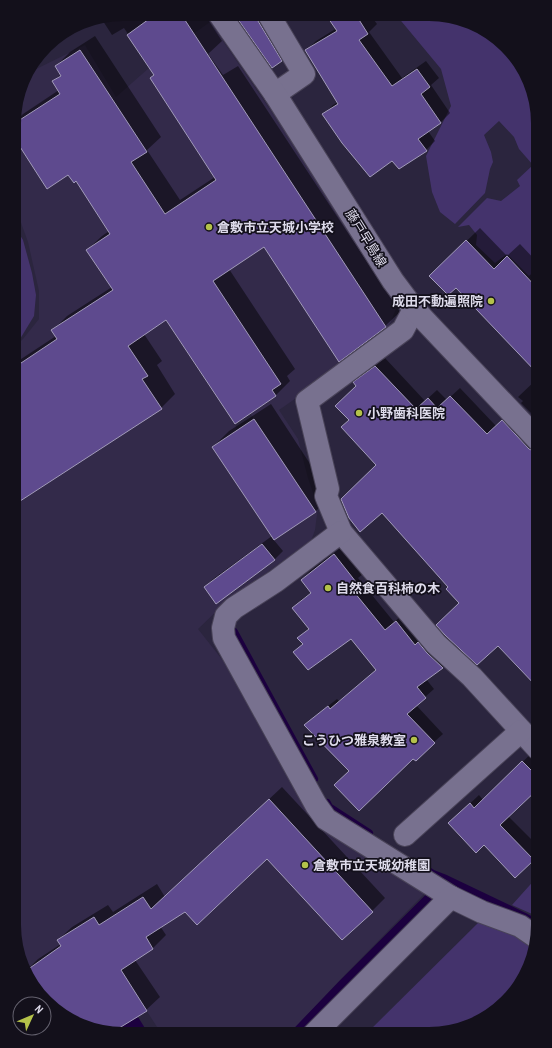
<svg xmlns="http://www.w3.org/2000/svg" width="552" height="1048" font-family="'Archivo Narrow','Noto Sans JP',sans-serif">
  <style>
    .built { fill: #332a4a; fill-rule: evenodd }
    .green { fill: #44336c }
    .water { fill: #1c003f }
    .shadow { fill: #0007 }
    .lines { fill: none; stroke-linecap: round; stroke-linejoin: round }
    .stream { stroke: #1c003f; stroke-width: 8 }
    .building { fill: #5e4a8e; stroke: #a29bba }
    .street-casing { stroke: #494358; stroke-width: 24 }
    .secondary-casing { stroke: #494358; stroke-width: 24 }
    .street { stroke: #78718f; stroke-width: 22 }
    .secondary { stroke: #78718f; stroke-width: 22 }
    .poi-dot { fill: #b4c24a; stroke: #13101b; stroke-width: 1.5 }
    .labels { text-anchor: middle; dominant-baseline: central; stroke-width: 3.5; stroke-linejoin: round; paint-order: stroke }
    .poi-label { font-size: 13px; font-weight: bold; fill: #dedbeb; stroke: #13101b; text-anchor: start }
    .street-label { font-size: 13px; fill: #dedbeb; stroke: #13101b }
  </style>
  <rect width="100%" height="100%" fill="#2b253e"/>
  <g class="built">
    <path d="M210,22L324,188L398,304L385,336L279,410L298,439L308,478L318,507L315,530L311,541L225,603L198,629L224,662L262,723L308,812L426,892L340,980L290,1034L161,1033L109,953L73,1007L64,1013L56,1009L57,950L27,970L20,960L14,925V497L18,503L161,409L142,379L148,376L127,344L161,324L154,313L159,310L238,430L212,447L274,540L316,512L250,413L276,396L272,390L281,384L204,286L264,247L339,361L387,330L201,45L150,78L216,180L165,214L131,162L147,152L80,50L55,66L61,76L53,81L98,151L43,105L15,123V109L26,74L85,45L116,97L166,53ZM245,556L258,573L216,604L204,587ZM269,800L373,912L342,940L267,859L197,925L168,894ZM143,897L162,927L106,921V920Z"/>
    <polygon points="15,139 47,189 68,175 74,183 104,164 150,296 86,250 113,290 57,339 15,367 15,347 23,339 39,319 39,291 28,242 15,206"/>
  </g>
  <g class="green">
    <polygon points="397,16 450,16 501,41 531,87 531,101 536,111 538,123 538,268 529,276 507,254 495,263 476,245 477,235 469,225 458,227 487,198 501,201 520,186 517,180 533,165 519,149 514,137 499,121 484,135 491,152 493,162 490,169 485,193 455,224 440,212 432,192 426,156 451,106 441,69"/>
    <polygon points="15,227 23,240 32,273 36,295 34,316 20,339 15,344"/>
    <polygon points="538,876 538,918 532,914 512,905"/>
    <polygon points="480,921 534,942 515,992 464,1028 429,1034 366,1034"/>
  </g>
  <polygon class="water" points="138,1017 148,1033 111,1033"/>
  <g class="shadow">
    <polygon points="123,14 205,15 222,41 208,54 223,75 238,66 400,312 385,326 264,246 229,269 295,369 287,376 290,381 276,395 235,422 166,319 144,334 162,361 157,365 175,394 161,408 14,496 15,363 56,336 53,330 67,316 112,287 87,250 102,236 109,231 77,180 69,174 47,188 15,137 15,122 23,114 59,90 54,81 61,74 56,66 70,52 95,36 161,137 147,150 180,200 215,177 155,74 124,28 112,35 101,18"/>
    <polygon points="327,15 371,16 377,24 369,32 402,78 426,61 439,78 431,85 450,113 441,122 428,131 435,141 426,150 399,168 392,160 324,114 333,105 338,102 307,50 316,41 337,28"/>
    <polygon points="480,228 507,256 520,244 538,263 538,368 444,263"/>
    <polygon points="385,358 425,401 437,390 447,400 460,388 496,426 511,412 538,440 538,686 460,603 449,587 350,420 357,386 354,383 363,374"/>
    <polygon points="538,378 538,420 521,403 523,401 518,397"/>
    <polygon points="271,404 331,496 315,512 273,539 283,551 274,560 205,587 213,579 272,536 213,447 229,431"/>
    <polygon points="343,546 364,573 358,578 394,622 405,613 451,659 443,667 426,679 434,689 416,705 443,734 434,742 413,757 350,771 306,725 314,717 337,699 339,701 377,670 351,638 303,644 299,638 309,628 294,608 302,599 312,592 302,580 310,571"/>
    <polygon points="537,748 538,788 508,816 538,846 538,855 515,876 458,815 479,795 483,800"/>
    <polygon points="282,787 385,898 372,911 342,939 267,858 160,926 166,935 153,948 135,960 160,997 146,1010 109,1033 51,1007 27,970 38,959 61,944 58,940 72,927 108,905 113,912 157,884 165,897"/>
  </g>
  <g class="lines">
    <g class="stream">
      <polyline points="234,632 314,779"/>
      <polyline points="327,803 329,807 369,833"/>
      <polyline points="430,872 433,874 446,879 523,916 532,921"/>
      <polyline points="294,1034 342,984 429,897"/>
    </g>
  </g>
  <g class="building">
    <polygon points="156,14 181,14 386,327 339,362 264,247 213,281 281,384 272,390 276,396 235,424 166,320 128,346 148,376 142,379 162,409 14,505 15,367 57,339 51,330 113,290 86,250 110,234 76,181 74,183 68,175 47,189 15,139 15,123 60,94 52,81 61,76 55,66 80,50 147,152 131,162 165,214 216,180 150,78 154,75 127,35"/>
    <polygon points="235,15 257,15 258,21 282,61 272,68"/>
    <polygon points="326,15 356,15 368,34 359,40 392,86 417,69 430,87 421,94 441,123 418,139 427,151 399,169 392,161 370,177 342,143 322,114 338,104 305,50 337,31"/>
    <polygon points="466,240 494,269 507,256 538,289 538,374 456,288 448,295 429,276"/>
    <polygon points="375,366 416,409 428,398 437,408 450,396 487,434 502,420 529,449 536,452 538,455 538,688 498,646 477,665 445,635 436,625 459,603 446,589 448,587 382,513 360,532 349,518 341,499 376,465 341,427 349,420 335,406 356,386 353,382"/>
    <polygon points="254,419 316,512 274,540 212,447"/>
    <polygon points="262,544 275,560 216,604 204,587"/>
    <polygon points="334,554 356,582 350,587 385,630 396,621 415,645 418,642 427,653 443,668 417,687 426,698 407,714 435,743 416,761 413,759 359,811 334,785 349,771 304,725 328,706 330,709 376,670 351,639 308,670 293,652 303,644 297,638 309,629 292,608 311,593 301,580"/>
    <polygon points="522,761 538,777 538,789 500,825 534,860 515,878 484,845 476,853 448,823 470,803 474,808"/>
    <polygon points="269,799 373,912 342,940 267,859 197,925 185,912 146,937 153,949 121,970 147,1011 111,1033 109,1033 51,1007 27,970 61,946 57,940 94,917 99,925 143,897 151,909"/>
  </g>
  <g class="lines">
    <g class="street-casing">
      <g id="street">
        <polyline points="269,15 304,74 275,94"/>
        <polyline points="414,309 403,330 307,401 328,489 326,496 341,532 436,644 472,677 538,749"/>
        <polyline points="341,532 276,581 234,608 226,616 223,628 224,638 316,805 326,819 451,897 482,912 520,926 536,937"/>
        <polyline points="405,835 521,731"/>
        <polyline points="314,1034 451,897"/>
      </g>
    </g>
    <g class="secondary-casing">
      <polyline id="secondary" points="220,15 275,94 393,281 414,309 538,440"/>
    </g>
    <use href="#street" class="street"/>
    <use href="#secondary" class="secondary"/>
  </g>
  <g class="poi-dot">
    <circle cx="209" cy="227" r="4"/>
    <circle cx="491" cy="301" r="4"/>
    <circle cx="359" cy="413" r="4"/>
    <circle cx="328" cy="588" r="4"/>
    <circle cx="414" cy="740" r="4"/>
    <circle cx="305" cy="865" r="4"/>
  </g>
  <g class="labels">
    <g class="poi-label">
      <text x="217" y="227">倉敷市立天城小学校</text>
      <text x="483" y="301" text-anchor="end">成田不動遍照院</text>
      <text x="367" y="413">小野歯科医院</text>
      <text x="336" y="588">自然食百科柿の木</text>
      <text x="406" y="740" text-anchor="end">こうひつ雅泉教室</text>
      <text x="313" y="865">倉敷市立天城幼稚園</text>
    </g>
    <g class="street-label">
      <text transform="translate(366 238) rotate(58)">藤戸早島線</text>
    </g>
  </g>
  <path d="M0 0H552V1048H0ZM123 21H429A102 102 0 0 1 531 123V925A102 102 0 0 1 429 1027H123A102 102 0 0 1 21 925V123A102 102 0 0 1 123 21Z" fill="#13101b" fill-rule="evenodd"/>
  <g transform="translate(32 1016) rotate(46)"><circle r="19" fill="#13101b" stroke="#64616e"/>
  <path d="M0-3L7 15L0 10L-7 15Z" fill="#b4c24a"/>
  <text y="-6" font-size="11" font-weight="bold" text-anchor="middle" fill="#dedbeb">N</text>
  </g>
</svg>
